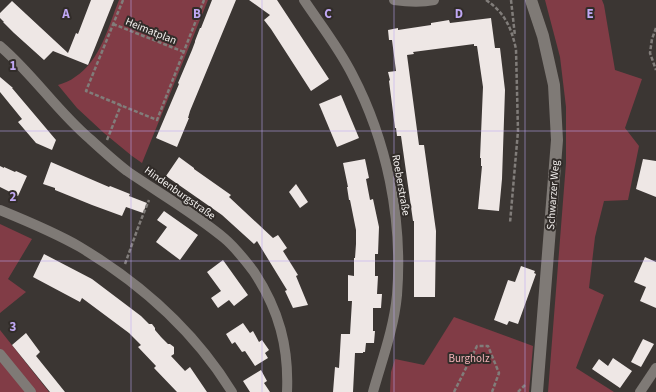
<svg xmlns="http://www.w3.org/2000/svg" width="656" height="392" font-family="'Source Sans 3',sans-serif">
  <style>
    .green { fill: #813c46 }
    .building { fill: #eee7e5 }
    .lines { fill: none; stroke-linecap: round; stroke-linejoin: round }
    .path { stroke: #817d7a; stroke-width: 2.5; stroke-dasharray: 4 2; stroke-linecap: butt }
    .minor { stroke: #7f7a76; stroke-width: 10 }
    .tertiary { stroke: #7f7a76; stroke-width: 12 }
    .grid { fill: none; stroke: #c0a8f4; stroke-width: 1; stroke-opacity: 0.55 }
    .labels { text-anchor: middle; dominant-baseline: central; stroke-width: 4; stroke-linejoin: round; paint-order: stroke }
    .street-label { font-size: 11px; fill: #f3f0ee; stroke: #312c29 }
    .park-label { font-size: 11px; fill: #f3b3b8; stroke: #312c29 }
    .grid-label { font-size: 13px; text-anchor: middle; font-weight: bold; fill: #c0a8f4; stroke: #312c29; stroke-width: 4; stroke-linejoin: round; paint-order: stroke }
  </style>
  <rect width="100%" height="100%" fill="#3b3633"/>
  <g class="green">
    <path d="M119,0H208L142,163L132,156L104,133L77,108L58,85C64,83 70,81 75,77C101,60 108,27 119,0Z"/>
    <polygon points="545,0 602,0 604,5 615,70 642,79 625,128 639,146 628,200 604,201 595,237 589,288 604,295 576,368 614,392 548,392 566,163 566,107 560,57"/>
    <polygon points="0,224 32,239 8,279 26,292 0,313"/>
    <polygon points="454,317 533,346 529,392 390,392 391,372 395,359 424,365"/>
    <polygon points="0,330 49,392 0,392"/>
  </g>
  <g class="building">
    <polygon points="91,0 114,0 88,65 53,51 44,60 14,33 3,22 4,22 0,18 0,13 12,1 68,53 76,33 78,34"/>
    <polygon points="212,0 236,0 190,111 188,118 189,118 177,147 156,138 179,84 178,83 192,50 195,42 195,41 200,28 201,28"/>
    <polygon points="249,0 277,0 329,79 311,91 271,29 264,20 270,15"/>
    <polygon points="491,18 495,48 500,48 505,90 502,179 499,211 478,209 482,166 481,166 481,158 480,158 483,87 477,46 474,46 474,44 413,52 414,54 407,55 419,145 424,145 436,231 435,297 414,297 414,221 413,221 401,136 397,136 396,128 395,128 389,81 390,80 388,72 396,71 392,40 389,40 388,30 398,28 398,30 431,25 431,23 449,20 450,23"/>
    <polygon points="0,77 13,88 12,88 56,140 52,150 36,143 18,122 22,119 0,92"/>
    <polygon points="341,95 359,138 337,147 319,104"/>
    <polygon points="179,157 194,168 194,169 231,195 229,197 273,238 278,235 287,248 283,251 298,275 296,276 308,305 293,308 285,291 287,290 257,241 254,244 222,215 166,176"/>
    <polygon points="365,159 369,178 366,179 370,200 373,199 379,227 378,254 375,254 375,276 378,276 377,294 382,294 381,308 373,308 373,331 375,331 374,343 366,343 365,352 363,352 363,353 355,353 353,392 333,392 335,367 339,368 341,334 350,334 352,301 348,301 348,275 354,276 354,258 355,258 356,244 356,230 350,200 349,200 347,187 348,187 343,163"/>
    <polygon points="643,159 656,161 656,197 636,189"/>
    <polygon points="51,162 109,187 110,186 130,194 129,196 147,203 143,213 126,207 122,216 92,205 55,190 55,188 43,184"/>
    <polygon points="0,166 4,168 4,167 15,172 16,171 27,176 18,196 0,187"/>
    <polygon points="296,184 308,202 300,208 289,192"/>
    <polygon points="164,211 198,235 180,260 156,242 167,227 157,220"/>
    <polygon points="44,254 92,279 141,316 149,324 152,324 155,328 155,330 161,337 168,344 170,344 174,347 174,354 171,356 185,371 190,367 207,392 177,392 154,368 156,366 138,347 141,345 129,333 82,298 80,302 33,277"/>
    <polygon points="645,257 656,262 656,308 640,301 646,287 634,282"/>
    <polygon points="223,260 248,295 234,306 229,300 218,308 211,298 221,291 207,272"/>
    <polygon points="521,266 535,271 534,273 536,274 518,324 509,321 507,325 494,320 508,280 515,282"/>
    <polygon points="243,323 250,333 253,331 259,342 262,340 269,350 265,353 268,358 255,366 245,351 242,352 235,342 232,344 226,334"/>
    <polygon points="26,333 40,352 36,356 65,392 50,392 12,345"/>
    <polygon points="643,339 654,344 641,367 631,362"/>
    <polygon points="613,358 632,371 620,388 592,369 599,359 608,366"/>
    <polygon points="261,370 267,381 264,383 270,392 250,392 243,381"/>
  </g>
  <g class="lines">
    <g class="path">
      <polyline points="123,0 86,91 157,120 204,0"/>
      <path d="M486,0C505,13 511,27 516,49L518,131L510,223"/>
      <polyline points="511,0 515,36"/>
      <polyline points="113,24 184,52"/>
      <polyline points="656,28 652,39 650,53 656,70"/>
      <polyline points="107,140 121,105"/>
      <polyline points="125,264 139,225 149,200"/>
      <polyline points="454,392 477,346 488,346 499,373 492,392"/>
      <polyline points="518,392 525,385"/>
    </g>
    <g class="minor">
      <path d="M304,0C320,24 339,48 352,74C387,141 403,219 397,295C394,328 382,360 373,392"/>
      <path d="M394,0C408,2 420,3 434,0"/>
      <path d="M0,46C33,74 57,111 90,139C102,150 114,161 127,171C159,193 194,213 224,238C236,248 245,260 254,272C279,310 289,347 287,392"/>
      <path d="M0,210C27,221 54,232 80,247C140,283 195,332 232,392"/>
      <polyline points="0,354 31,392"/>
      <polyline points="640,392 656,368"/>
    </g>
    <polyline class="tertiary" points="531,0 543,36 554,85 557,140 537,392"/>
  </g>
  <path class="grid" d="M131,0V392M262,0V392M394,0V392M525,0V392M0,131H656M0,261H656"/>
  <g class="labels">
    <g class="street-label">
      <text transform="translate(151 31) rotate(22)">Heimatplan</text>
      <text transform="translate(401 185) rotate(80)">Roeberstraße</text>
      <text transform="translate(180 193) rotate(35)">Hindenburgstraße</text>
      <text transform="translate(553 195) rotate(-86)">Schwarzer Weg</text>
    </g>
    <g class="park-label">
      <text x="469" y="358">Burgholz</text>
    </g>
  </g>
  <g class="grid-label">
    <text x="66" y="18">A</text>
    <text x="197" y="18">B</text>
    <text x="328" y="18">C</text>
    <text x="459" y="18">D</text>
    <text x="590" y="18">E</text>
    <text x="13" y="70">1</text>
    <text x="13" y="201">2</text>
    <text x="13" y="331">3</text>
  </g>
</svg>
